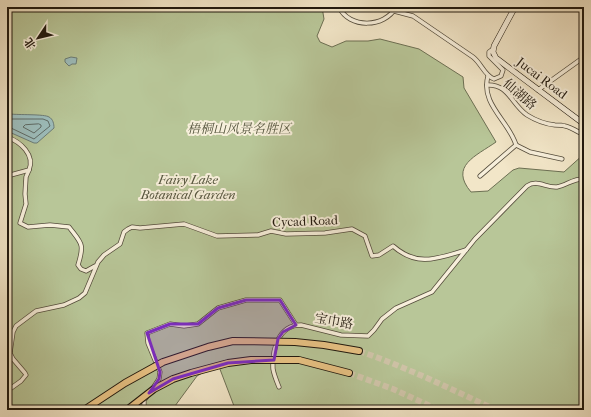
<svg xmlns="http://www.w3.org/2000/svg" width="591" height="417" font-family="'IM FELL French Canon','Noto Serif SC',serif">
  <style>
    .green { fill: #b8c698; stroke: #6c6f53 }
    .water { fill: #9dbebd; stroke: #6b7c77 }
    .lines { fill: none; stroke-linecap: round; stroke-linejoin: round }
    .shore { stroke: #5e6b66; stroke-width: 1 }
    .highway-tunnel { stroke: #d2c7ac; stroke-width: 6; stroke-dasharray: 6 3; stroke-linecap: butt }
    .street-casing { stroke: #544c3c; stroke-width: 5 }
    .secondary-casing { stroke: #20180e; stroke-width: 6 }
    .highway-casing { stroke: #20180e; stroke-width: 8 }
    .street { stroke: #f7efdb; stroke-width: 3.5 }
    .secondary { stroke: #f7efdb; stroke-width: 5 }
    .highway { stroke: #e9c384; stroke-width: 6 }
    .highway-bridge-casing { stroke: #20180e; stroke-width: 8; stroke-linecap: butt }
    .highway-bridge { stroke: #e9c384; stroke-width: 6 }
    .marked { fill: #7b2cbf; fill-opacity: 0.2; stroke: #7b2cbf; stroke-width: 3; stroke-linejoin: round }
    .labels { text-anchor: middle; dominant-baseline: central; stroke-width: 4; stroke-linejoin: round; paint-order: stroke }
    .street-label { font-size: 13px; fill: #20180e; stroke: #f7efdb }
    .park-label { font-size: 13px; font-style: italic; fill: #55553e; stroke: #f7efdb }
  </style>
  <rect width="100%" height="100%" fill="#f2e6c8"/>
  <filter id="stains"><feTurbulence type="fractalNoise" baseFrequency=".005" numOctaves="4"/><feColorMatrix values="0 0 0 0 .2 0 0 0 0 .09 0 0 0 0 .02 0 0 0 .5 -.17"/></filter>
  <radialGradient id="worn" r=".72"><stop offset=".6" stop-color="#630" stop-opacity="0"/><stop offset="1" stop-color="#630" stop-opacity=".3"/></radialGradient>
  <path class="green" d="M7,7H322L324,19L317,36L320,42L332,47L346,41H368L380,39L419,49L463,77L464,88L496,142C476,156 449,166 471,192L488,191L513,170L519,168L564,172L584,154V410H239L234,406L218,364L197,376L172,410H7Z"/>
  <g class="water">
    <polygon points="71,57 77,58 76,64 72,64 69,66 65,62 65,59"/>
    <path d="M10,114C18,115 45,114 49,117C53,119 54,124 54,128L37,143H34L7,131V115Z"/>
  </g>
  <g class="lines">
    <g class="shore">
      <polyline points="7,119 43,119 48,121 50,126 34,139 11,128 7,127"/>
      <polygon points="39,124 41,125 41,127 34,133 23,127 25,125"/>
    </g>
    <g class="highway-tunnel">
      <path d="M359,351C406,367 451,389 496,410"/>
      <polyline points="349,373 393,389 439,410"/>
    </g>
    <g class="street-casing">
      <g id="street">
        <path d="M339,7C349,29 385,28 396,7"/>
        <path d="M394,11L413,16L473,57C481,63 485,76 494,79L501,76L503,70L489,56V52L493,49"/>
        <path d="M488,76C480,104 509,121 516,145"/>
        <path d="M487,85C509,84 511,104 527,115C535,120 545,124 555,125C558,125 562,125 565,126C571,127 578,132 584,135"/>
        <polyline points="538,90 584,57"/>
        <path d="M7,137C21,142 35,155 29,170L7,176"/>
        <polyline points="516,145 530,152 562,159"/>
        <path d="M29,170L26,177L25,194L26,204L20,223L28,227L50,225L69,227C81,243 85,243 78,265L81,269L86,271L95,266"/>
        <polyline points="480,176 516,145"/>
        <path d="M279,387C277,382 274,375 273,369C272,350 278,325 301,325L341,335L368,336L374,330L382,319L396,308L432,292L475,239L527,186C537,179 546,188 557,187C567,185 574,178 584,179"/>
        <polyline points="153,388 159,379 160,372 148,343 147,333 170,324 184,326 198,324 218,308 246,300 280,300 296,325"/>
        <path d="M7,391L21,381L26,375L25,373L13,359L10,353L13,332L16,326L36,311L64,305L79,298L85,293L98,262L104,255L120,244L124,232L128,229L132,227L140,228L184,224L217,236L258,235L271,231L286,234L325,233L352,229L365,236L372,256L379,255L393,246C418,268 438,258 466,250"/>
        <polyline points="144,410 144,400 146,398"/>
      </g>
    </g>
    <g class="secondary-casing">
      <polyline id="secondary" points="515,7 494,46 493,52 496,58 584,124"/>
    </g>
    <g class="highway-casing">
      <g id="highway">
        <polyline points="295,342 324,345 359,351"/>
        <polyline points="299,360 349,373"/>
      </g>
    </g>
    <use href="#street" class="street"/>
    <use href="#secondary" class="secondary"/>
    <use href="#highway" class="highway"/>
    <g class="highway-bridge-casing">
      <g id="highway-bridge">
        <polyline points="84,410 125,383 163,362 208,347 233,341 295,342"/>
        <polyline points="127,410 154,389 173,379 191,373 228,363 251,360 299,360"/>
      </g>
    </g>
    <use href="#highway-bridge" class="highway-bridge"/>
  </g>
  <path class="marked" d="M246,300H280L296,325L283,332L278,339L274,360L228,363L173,379L149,393L159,379L160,372L147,333L170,324H198L218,308Z"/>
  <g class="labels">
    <g class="street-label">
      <text transform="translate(542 78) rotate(37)">Jucai Road</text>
      <text transform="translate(520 94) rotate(41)">仙湖路</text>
      <text transform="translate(305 221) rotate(-2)">Cycad Road</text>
      <text transform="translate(334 321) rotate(10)">宝巾路</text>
    </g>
    <g class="park-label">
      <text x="239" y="128">梧桐山风景名胜区</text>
      <text x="188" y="179">Fairy Lake<tspan x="188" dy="15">Botanical Garden</tspan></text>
    </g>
  </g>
  <rect width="591" height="417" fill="none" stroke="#f2e6c8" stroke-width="24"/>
  <rect x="8" y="8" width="575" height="401" fill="none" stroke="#20180e" stroke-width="2"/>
  <rect x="12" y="12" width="567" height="393" fill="none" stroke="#20180e"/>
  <g transform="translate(38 38) rotate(235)" stroke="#f7efdb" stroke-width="3" paint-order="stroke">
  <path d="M0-3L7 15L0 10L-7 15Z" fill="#20180e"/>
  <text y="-6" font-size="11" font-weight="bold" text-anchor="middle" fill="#20180e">北</text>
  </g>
  <rect width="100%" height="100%" filter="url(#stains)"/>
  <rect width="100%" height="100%" fill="url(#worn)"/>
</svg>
